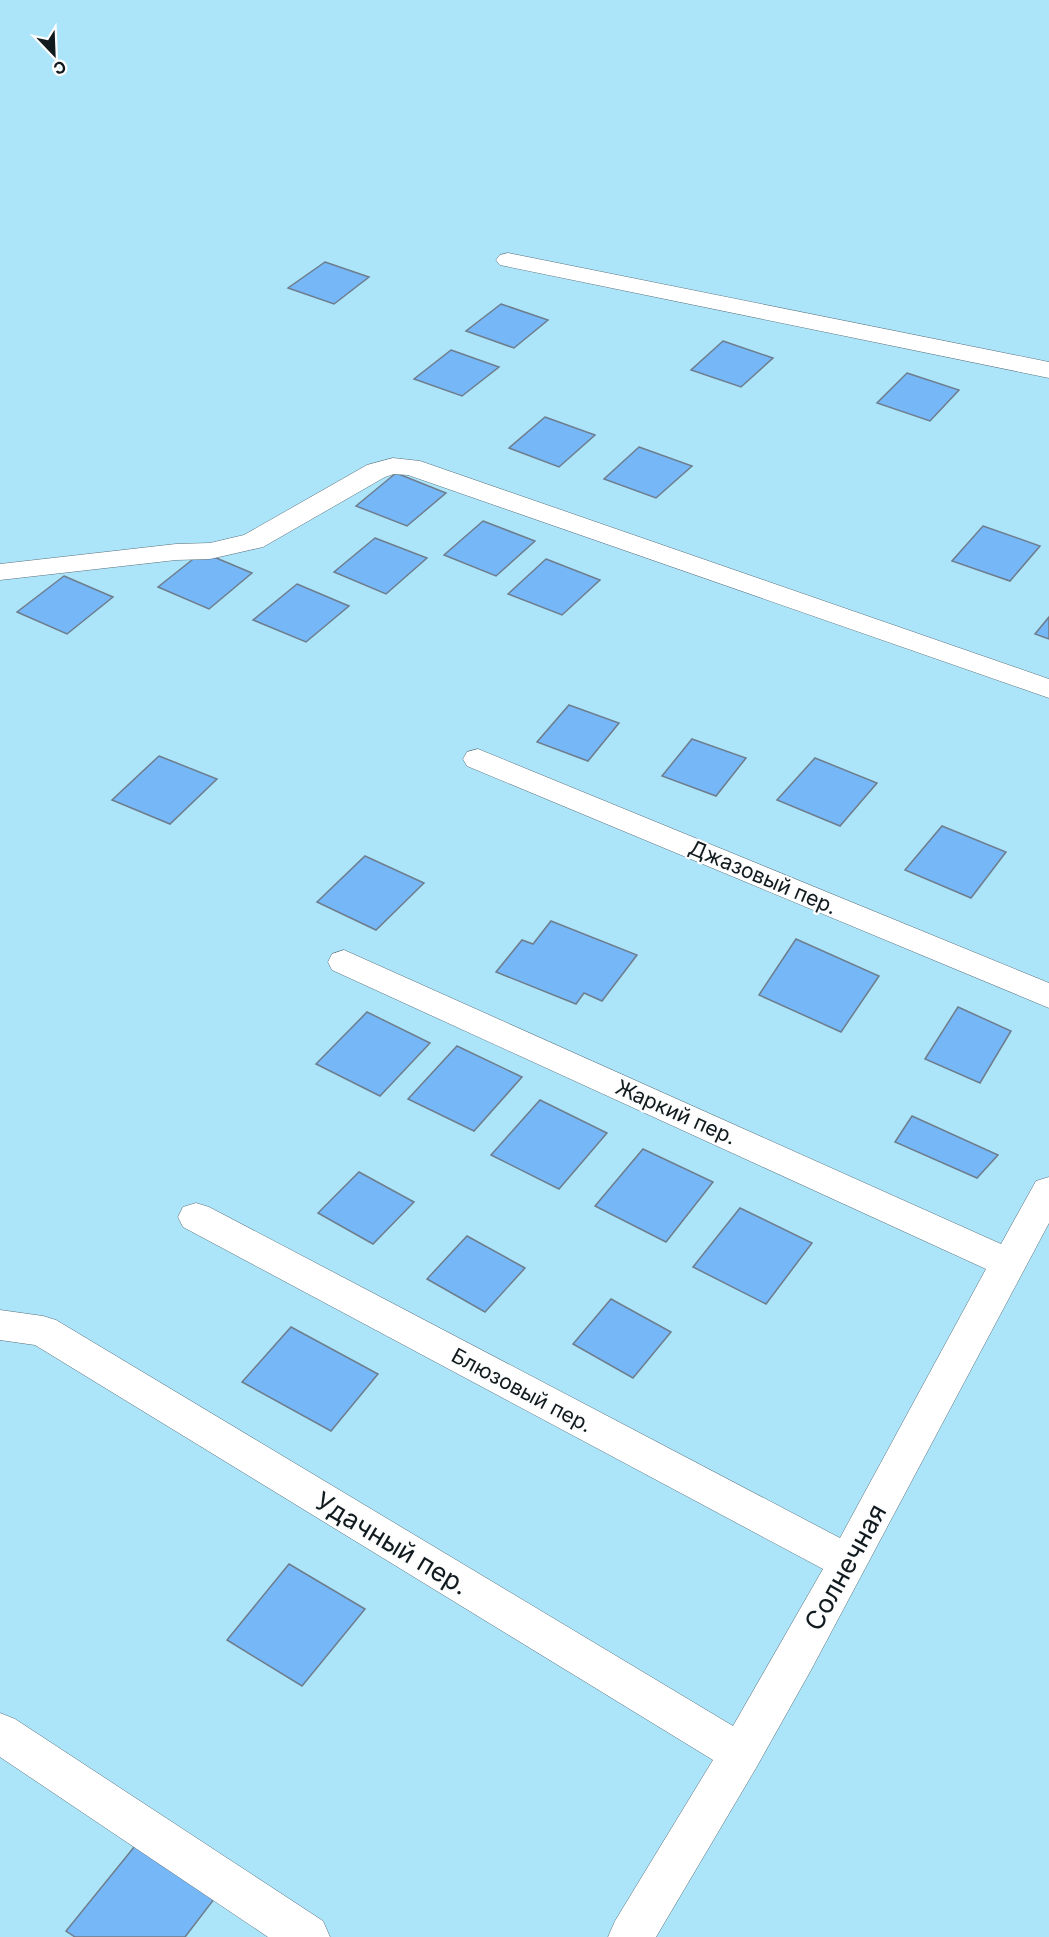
<svg xmlns="http://www.w3.org/2000/svg" width="1049" height="1937" font-family="Inter,sans-serif">
  <style>
    .green { fill: #ace4fa }
    .building { fill: #75b7f7; stroke: #6e7d8c; stroke-width: 1.5 }
    .lines { fill: none; stroke-linecap: round; stroke-linejoin: round }
    .minor-casing { stroke: #5b717b; stroke-width: 1 }
    .minor { fill: #fff; fill-rule: evenodd }
    .labels { text-anchor: middle; dominant-baseline: central; stroke-width: 4.5; stroke-linejoin: round; paint-order: stroke }
    .street-label { font-size: 21px; fill: #111a1e; stroke: #fdfdfd }
    .near-street-label { font-size: 26px; fill: #111a1e; stroke: #fdfdfd }
  </style>
  <rect width="100%" height="100%" fill="#e0f4fc"/>
  <rect class="green" x="0" y="0" width="1049" height="1937"/>
  <g class="building">
    <polygon points="325,262 369,277 334,304 288,288"/>
    <polygon points="501,304 548,320 514,348 466,331"/>
    <polygon points="723,341 773,358 741,387 691,370"/>
    <polygon points="451,350 499,367 462,396 414,379"/>
    <polygon points="907,373 959,390 930,421 877,403"/>
    <polygon points="545,417 595,435 559,467 509,448"/>
    <polygon points="639,447 692,466 656,498 604,479"/>
    <polygon points="396,473 446,493 407,526 356,506"/>
    <polygon points="483,521 535,541 496,576 444,555"/>
    <polygon points="983,526 1040,546 1010,581 952,561"/>
    <polygon points="375,538 427,558 386,594 334,572"/>
    <polygon points="202,552 252,573 209,609 158,587"/>
    <polygon points="546,559 600,580 562,615 508,594"/>
    <polygon points="64,576 113,597 67,634 17,612"/>
    <polygon points="297,584 349,606 306,642 253,620"/>
    <polygon points="1049,617 1049,639 1035,634"/>
    <polygon points="569,705 619,723 588,761 537,742"/>
    <polygon points="692,739 746,758 716,796 662,776"/>
    <polygon points="159,756 217,779 170,824 112,800"/>
    <polygon points="815,758 877,783 840,826 777,800"/>
    <polygon points="942,826 1006,852 971,898 905,870"/>
    <polygon points="365,856 424,883 376,930 317,902"/>
    <polygon points="551,921 637,955 602,1001 584,993 576,1004 496,972 522,940 533,944"/>
    <polygon points="796,939 879,976 841,1032 759,995"/>
    <polygon points="958,1007 1011,1031 980,1083 925,1059"/>
    <polygon points="367,1012 430,1043 380,1096 316,1064"/>
    <polygon points="457,1046 522,1077 474,1131 408,1099"/>
    <polygon points="540,1100 607,1133 559,1189 491,1155"/>
    <polygon points="912,1116 998,1155 977,1178 895,1142"/>
    <polygon points="643,1149 713,1182 666,1242 595,1206"/>
    <polygon points="359,1172 414,1202 373,1244 318,1213"/>
    <polygon points="740,1208 812,1243 766,1304 693,1267"/>
    <polygon points="467,1236 525,1268 485,1312 427,1279"/>
    <polygon points="611,1299 671,1332 633,1378 573,1344"/>
    <polygon points="291,1327 378,1374 331,1431 242,1382"/>
    <polygon points="289,1564 365,1609 302,1686 227,1640"/>
    <polygon points="139,1841 218,1894 185,1937 75,1937 66,1931"/>
  </g>
  <g class="lines">
    <g class="minor-casing">
      <g id="minor">
        <polygon points="508,253 1049,362 1049,378 500,265 496,260 500,255"/>
        <polygon points="393,458 420,461 1049,679 1049,698 408,475 394,474 385,477 263,547 210,559 176,560 0,580 0,564 176,544 210,543 244,535 367,465"/>
        <polygon points="478,749 1049,983 1049,1008 467,766 463,759 467,752"/>
        <polygon points="344,950 1001,1244 1036,1181 1049,1177 1049,1223 811,1670 756,1768 656,1937 608,1937 615,1921 713,1760 35,1345 0,1340 0,1310 43,1316 56,1320 733,1726 823,1569 183,1227 178,1217 183,1207 196,1203 209,1207 840,1538 986,1269 332,970 328,962 332,954"/>
        <polygon points="0,1713 15,1719 323,1921 330,1937 268,1937 0,1757"/>
      </g>
    </g>
    <use href="#minor" class="minor"/>
  </g>
  <g class="labels">
    <g class="street-label">
      <text transform="translate(763 877) rotate(23)">Джазовый пер.</text>
      <text transform="translate(676 1112) rotate(24)">Жаркий пер.</text>
      <text transform="translate(522 1390) rotate(28)">Блюзовый пер.</text>
    </g>
    <g class="near-street-label">
      <text transform="translate(392 1543) rotate(31)">Удачный пер.</text>
      <text transform="translate(845 1567) rotate(-61)">Солнечная</text>
    </g>
  </g>
  <g transform="translate(54 54) rotate(157)" stroke="#fdfdfd" stroke-width="4.5" paint-order="stroke">
  <path d="M0-4.5L10 22L0 15L-10 22Z" fill="#111a1e"/>
  <text y="-9" font-size="16" font-weight="bold" text-anchor="middle" fill="#111a1e">С</text>
  </g>
</svg>
